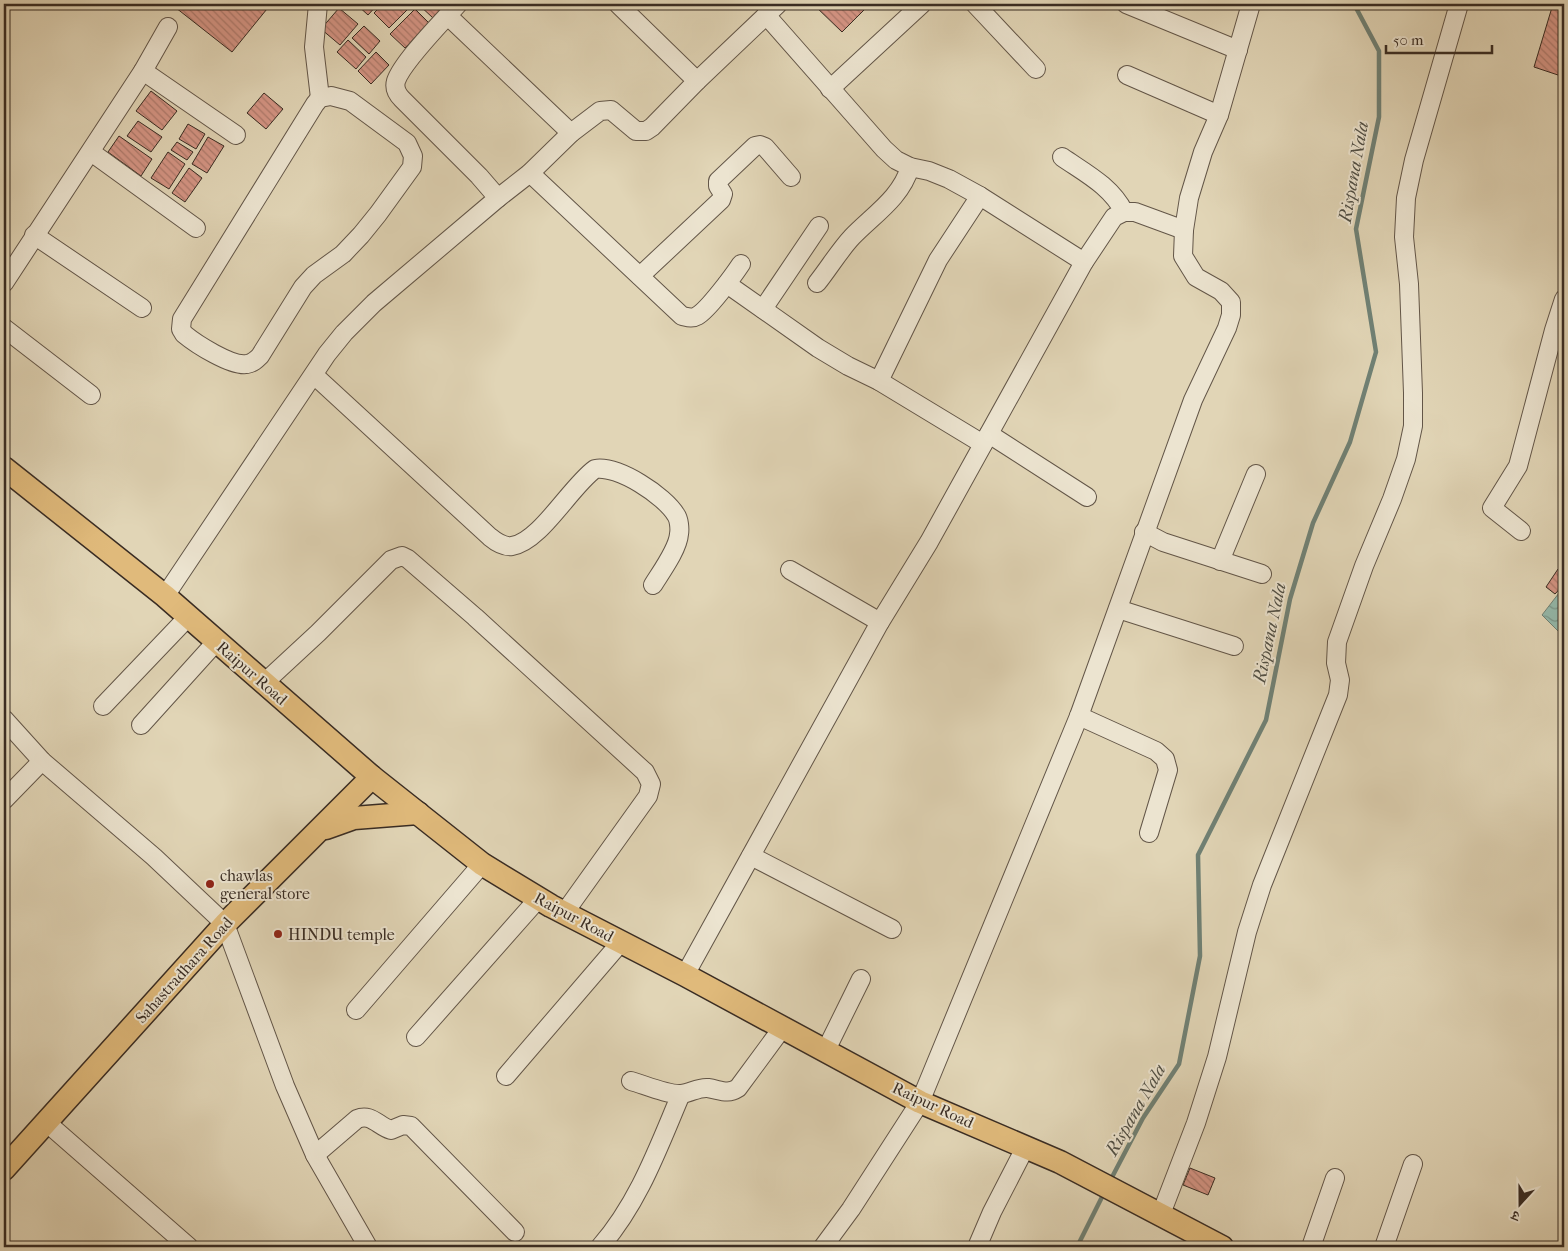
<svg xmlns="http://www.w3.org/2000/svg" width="1568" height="1251" font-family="'IM FELL French Canon','Noto Serif Devanagari',serif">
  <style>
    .water { fill: url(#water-waves); stroke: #708175 }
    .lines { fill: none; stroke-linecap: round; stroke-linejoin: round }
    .stream { stroke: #708175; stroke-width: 4.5 }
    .building { fill: url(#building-back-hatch); stroke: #392c23 }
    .minor-casing { stroke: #635648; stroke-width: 20 }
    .major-casing { stroke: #392c23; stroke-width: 25 }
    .minor { stroke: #ece4d0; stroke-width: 18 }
    .major { stroke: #e0ba7b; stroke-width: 22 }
    .poi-dot { fill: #8f2418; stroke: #ece4d0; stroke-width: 2 }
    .labels { text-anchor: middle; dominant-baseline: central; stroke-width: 4; stroke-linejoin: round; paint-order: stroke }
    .street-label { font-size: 16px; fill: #392c23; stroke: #ece4d0 }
    .poi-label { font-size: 16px; fill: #392c23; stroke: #ece4d0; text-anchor: start }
    .water-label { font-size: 18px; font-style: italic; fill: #504f45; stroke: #ece4d0 }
  </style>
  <defs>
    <pattern id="water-waves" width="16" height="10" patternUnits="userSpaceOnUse" patternTransform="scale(1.25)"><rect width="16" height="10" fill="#94b9ab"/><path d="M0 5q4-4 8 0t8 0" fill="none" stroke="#7a978b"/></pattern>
    <pattern id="building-back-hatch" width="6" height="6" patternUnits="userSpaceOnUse" patternTransform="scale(1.25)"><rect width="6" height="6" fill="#d59585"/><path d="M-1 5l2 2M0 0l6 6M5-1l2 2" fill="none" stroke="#ae7a6c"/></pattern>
  </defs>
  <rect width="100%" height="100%" fill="#e1d5b6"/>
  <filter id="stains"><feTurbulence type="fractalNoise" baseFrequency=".004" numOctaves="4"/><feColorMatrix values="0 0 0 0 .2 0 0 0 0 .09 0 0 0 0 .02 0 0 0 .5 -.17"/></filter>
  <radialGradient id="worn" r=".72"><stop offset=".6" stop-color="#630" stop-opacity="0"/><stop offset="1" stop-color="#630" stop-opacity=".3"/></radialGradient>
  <polygon class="water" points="1559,593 1564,597 1564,637 1542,615"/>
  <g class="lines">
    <g class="stream">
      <polyline points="1110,1181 1143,1118 1179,1064 1200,956 1198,855 1266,720 1290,599 1313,523 1350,442 1376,352 1356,229 1379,117 1379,51 1354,4"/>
      <polyline points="1077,1247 1104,1193"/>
    </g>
  </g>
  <g class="building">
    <polygon points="171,4 271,4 232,52"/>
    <polygon points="356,4 378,4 368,15"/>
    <polygon points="383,4 404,4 409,8 389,28 374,13"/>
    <polygon points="418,4 446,4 433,18"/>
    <polygon points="813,4 870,4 842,32"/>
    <polygon points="1553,4 1564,4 1564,77 1534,67"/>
    <polygon points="339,8 358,24 340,45 321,29"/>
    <polygon points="415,9 429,23 405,48 390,34"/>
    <polygon points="364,26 380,41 369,54 352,38"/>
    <polygon points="348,40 366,57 356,69 337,52"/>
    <polygon points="376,52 389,65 371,84 358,71"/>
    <polygon points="151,91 177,111 162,130 136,111"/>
    <polygon points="264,93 283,109 266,129 247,113"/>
    <polygon points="138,121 162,137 151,152 127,136"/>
    <polygon points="188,124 205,134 196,149 179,139"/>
    <polygon points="119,136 152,159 141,176 108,152"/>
    <polygon points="208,137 224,146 207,173 192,164"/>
    <polygon points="177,142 193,152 187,160 171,150"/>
    <polygon points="168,152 185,164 169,189 151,178"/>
    <polygon points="189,168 202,178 185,202 172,193"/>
    <polygon points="1558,569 1564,575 1564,584 1555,594 1546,587"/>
    <polygon points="1190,1168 1215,1178 1208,1195 1183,1185"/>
  </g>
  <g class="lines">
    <g class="minor-casing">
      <g id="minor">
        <polyline points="318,4 314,47 320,98"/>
        <polyline points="618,4 697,81"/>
        <polyline points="975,4 1036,69"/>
        <polyline points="1126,4 1238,50"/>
        <polyline points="766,15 884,149 896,160 910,167 929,171 949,179 980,196 1084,262"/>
        <polyline points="448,16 571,133"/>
        <polyline points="143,71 236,135"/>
        <polyline points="1127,75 1219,115"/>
        <polyline points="830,89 922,4"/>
        <path d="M331,96L350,101L407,143L413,156L412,167L378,214L361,235L343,254L314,275L303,287L260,356C256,360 253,363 247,364C232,367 196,344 184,334L181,329L182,319L315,104L320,98Z"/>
        <polyline points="91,152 196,228"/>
        <path d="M1062,157C1085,173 1111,186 1124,212"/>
        <path d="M530,173L682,316C687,317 692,319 697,316C708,310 733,276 741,264"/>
        <polyline points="498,198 530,173 571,133 600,111 611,110 636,131 646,131 652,127 697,81 778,4"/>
        <polyline points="34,235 142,308"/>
        <polyline points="640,276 721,200 723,194 718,186 718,181 755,146 760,145 765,147 791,177"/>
        <polyline points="4,283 143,71 168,27"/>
        <path d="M817,283C829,268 839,251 852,237C873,215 901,198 910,167"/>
        <polyline points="727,284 818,348 848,366 879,381 983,444"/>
        <polyline points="763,309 819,226"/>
        <polyline points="4,328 91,395"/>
        <path d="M314,375L490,537C496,542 504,547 512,546C540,542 571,486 595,469C618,465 665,496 676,515C679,519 680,529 679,534C678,549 661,572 653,585"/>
        <polyline points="879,381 938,260 980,196"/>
        <polyline points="989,434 1087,497"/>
        <polyline points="1521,531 1492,508 1518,466 1554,330 1564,299"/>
        <polyline points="1144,532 1163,542 1262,574"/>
        <polyline points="1220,561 1256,474"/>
        <polyline points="790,570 880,622"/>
        <path d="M165,596L327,354L344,333L374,303L498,198L479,176L402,99C397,94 394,88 396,81C402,62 443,21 458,4"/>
        <polyline points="1118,609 1234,646"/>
        <polyline points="264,683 318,633 391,560 402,556 408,559 475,617 645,772 651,784 648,796 565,912"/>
        <polyline points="103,706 188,617"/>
        <polyline points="1079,716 1156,751 1165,759 1168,770 1149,833"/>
        <polyline points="4,719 42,761 154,857 225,924 285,1086 315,1155 368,1247"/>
        <polyline points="141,725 216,642"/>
        <polyline points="4,800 42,761"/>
        <polyline points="751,856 892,929"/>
        <polyline points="685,975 880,622 929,542 1084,262 1114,217 1124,212 1135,212 1184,230"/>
        <polyline points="356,1010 482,864"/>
        <polyline points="416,1037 538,899"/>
        <polyline points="826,1050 861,979"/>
        <polyline points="506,1076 621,942"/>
        <path d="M631,1081C645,1085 668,1095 681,1094C691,1093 698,1087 708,1088C721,1090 727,1095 738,1088L783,1027"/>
        <polyline points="46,1122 189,1247"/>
        <path d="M315,1155L357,1119C371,1113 378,1126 391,1130L403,1125L411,1126L515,1232"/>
        <polyline points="1161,1214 1196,1123 1217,1057 1247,932 1262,885 1338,695 1340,680 1336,663 1337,642 1364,566 1392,499 1406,459 1413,426 1413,393 1409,284 1404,237 1406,198 1414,160 1459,4"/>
        <path d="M600,1247C639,1202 658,1148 681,1094"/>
        <polyline points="823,1247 851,1209 920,1102 1079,716 1193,400 1227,328 1231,315 1231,302 1221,291 1196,277 1183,256 1184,230 1189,198 1203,152 1219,115 1251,4"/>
        <polyline points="977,1247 992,1212 1026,1146"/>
        <polyline points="1311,1247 1335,1178"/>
        <polyline points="1384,1247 1413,1164"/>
      </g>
    </g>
    <g class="major-casing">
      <g id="major">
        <polyline points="4,468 165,596 372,777 482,864 551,906 685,975 920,1102 1060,1162 1222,1247"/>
        <polyline points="326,828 354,818 418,813"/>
        <polyline points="4,1169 225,924 372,777"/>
      </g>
    </g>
    <use href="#minor" class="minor"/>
    <use href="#major" class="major"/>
  </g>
  <g class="poi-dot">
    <circle cx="210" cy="884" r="5"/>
    <circle cx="278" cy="934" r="5"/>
  </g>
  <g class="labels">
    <g class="street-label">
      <text transform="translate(252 673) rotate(41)">Raipur Road</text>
      <text transform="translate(574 917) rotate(28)">Raipur Road</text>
      <text transform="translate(184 970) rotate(-48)">Sahastradhara Road</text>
      <text transform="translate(933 1105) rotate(25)">Raipur Road</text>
    </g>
    <g class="poi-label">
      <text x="220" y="875">chawlas<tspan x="220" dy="18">general store</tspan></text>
      <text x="288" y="934">HINDU temple</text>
    </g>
    <g class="water-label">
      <text transform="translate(1354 172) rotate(-80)">Rispana Nala</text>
      <text transform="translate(1270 633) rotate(-78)">Rispana Nala</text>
      <text transform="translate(1136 1110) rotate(-60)">Rispana Nala</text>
    </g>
  </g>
  <rect width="1568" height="1251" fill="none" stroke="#e1d5b6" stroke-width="20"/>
  <rect x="5" y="5" width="1558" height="1241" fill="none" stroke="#392c23" stroke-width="2.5"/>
  <rect x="10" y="10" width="1548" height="1231" fill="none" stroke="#392c23"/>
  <g transform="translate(1520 1204) rotate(201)" stroke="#ece4d0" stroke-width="4" paint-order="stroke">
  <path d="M0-4L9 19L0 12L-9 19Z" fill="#392c23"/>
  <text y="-8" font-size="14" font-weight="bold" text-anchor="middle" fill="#392c23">उ</text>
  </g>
  <path d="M1386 45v8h106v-8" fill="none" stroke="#392c23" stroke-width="2.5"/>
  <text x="1393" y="45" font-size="15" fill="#392c23" stroke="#ece4d0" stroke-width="4" paint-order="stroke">50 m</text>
  <rect width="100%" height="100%" filter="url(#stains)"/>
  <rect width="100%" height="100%" fill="url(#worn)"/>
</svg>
